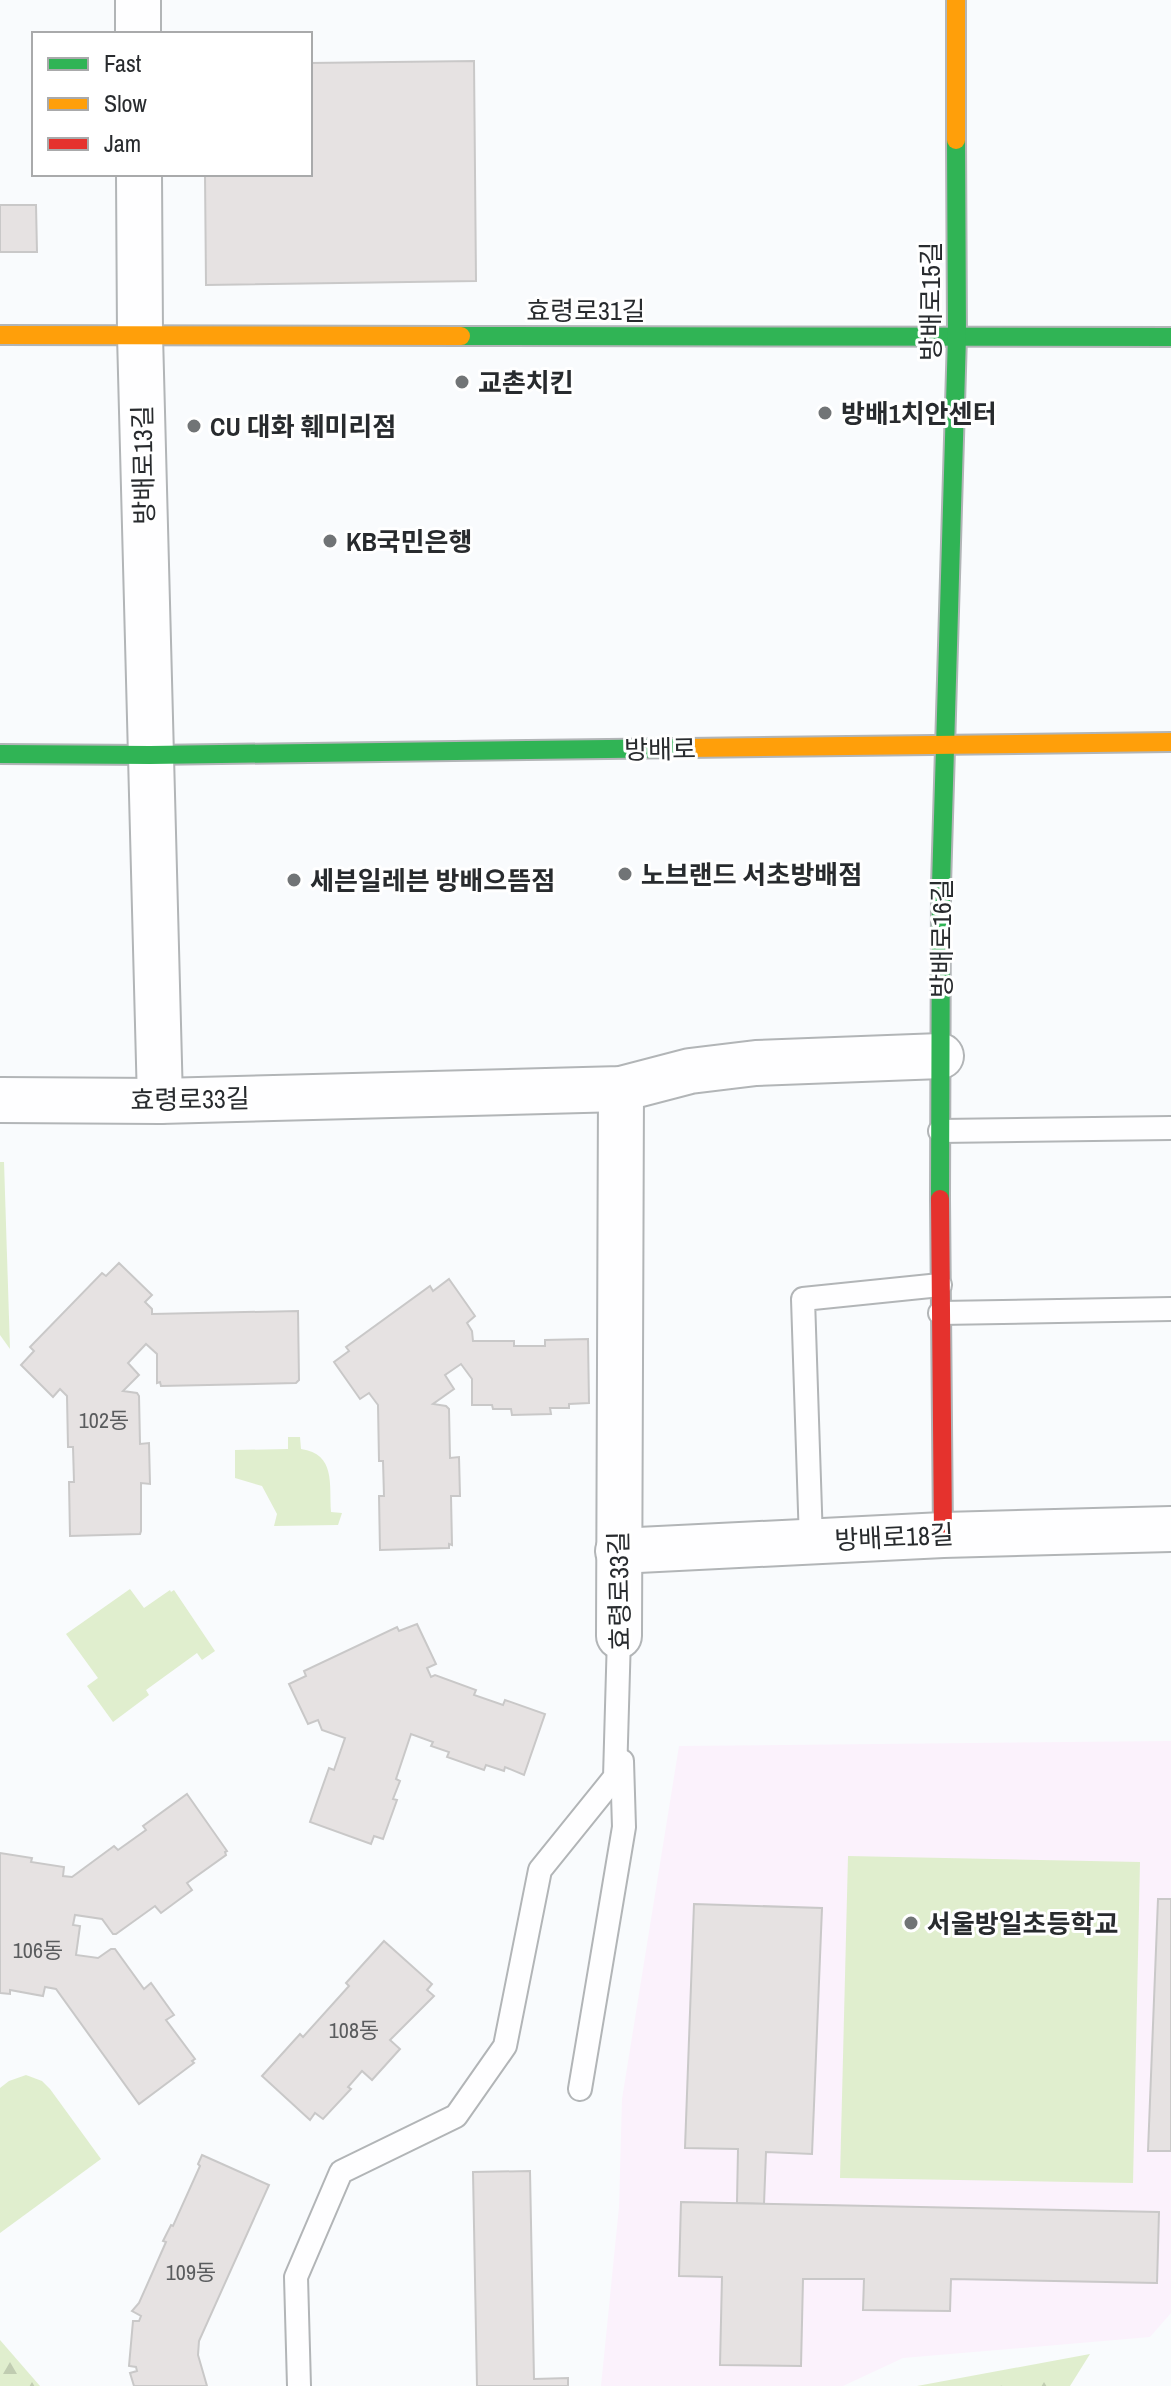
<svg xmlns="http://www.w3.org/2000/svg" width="1171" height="2386" font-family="'Archivo Narrow','Noto Sans KR',sans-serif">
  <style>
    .education { fill: #fbf2fc }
    .green { fill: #e0eece }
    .forest { fill: url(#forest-firs) }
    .building { fill: #e6e2e2; stroke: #c9c8c8; stroke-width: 2 }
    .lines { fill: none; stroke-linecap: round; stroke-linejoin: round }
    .lane-casing { stroke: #b2b5b7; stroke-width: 26 }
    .street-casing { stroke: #b2b5b7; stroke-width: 48 }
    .fast-casing { stroke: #b2b5b7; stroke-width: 22 }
    .slow-casing { stroke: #b2b5b7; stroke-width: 22 }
    .jam-casing { stroke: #b2b5b7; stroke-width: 22 }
    .lane { stroke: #fefeff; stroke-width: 22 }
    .street { stroke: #fefeff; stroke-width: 44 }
    .fast { stroke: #30b455; stroke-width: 18 }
    .slow { stroke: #ff9f0a; stroke-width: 18 }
    .jam { stroke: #e5322d; stroke-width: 18 }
    .poi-dot { fill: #717476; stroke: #fff; stroke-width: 3 }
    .labels { text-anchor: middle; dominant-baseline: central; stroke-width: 6; stroke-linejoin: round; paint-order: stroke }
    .number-label { font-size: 22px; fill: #5a5c5e }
    .street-label { font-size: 26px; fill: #282b2e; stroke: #fff }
    .poi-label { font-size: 26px; font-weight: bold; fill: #282b2e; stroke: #fff; text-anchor: start }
  </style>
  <defs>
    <pattern id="forest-firs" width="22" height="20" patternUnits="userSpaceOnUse" patternTransform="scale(2)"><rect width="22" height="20" fill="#e0eece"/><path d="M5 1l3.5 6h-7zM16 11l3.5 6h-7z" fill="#c0ccb1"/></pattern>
  </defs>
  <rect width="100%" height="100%" fill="#f9fbfd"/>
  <polygon class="education" points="1171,1741 1171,2313 1150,2337 903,2358 843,2386 601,2386 619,2207 622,2099 679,1746"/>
  <g class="green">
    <polygon points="0,1162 4,1162 10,1349 0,1335"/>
    <path d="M288,1437H300L301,1449C336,1454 329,1484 331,1512L342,1513L338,1525L274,1526L277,1514L262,1486L235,1478V1450L288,1449Z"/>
    <polygon points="130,1589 144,1608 170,1590 171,1592 174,1590 215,1651 202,1660 197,1653 146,1690 149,1695 113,1722 87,1686 98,1678 66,1634"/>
    <polygon points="848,1856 1140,1862 1133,2183 840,2178"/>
    <polygon points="26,2075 42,2081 50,2089 101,2159 0,2233 0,2088 9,2081"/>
    <polygon points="1090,2354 1070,2386 917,2386"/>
  </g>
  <g class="forest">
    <polygon points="0,2340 40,2386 0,2386"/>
    <polygon points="1060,2375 1056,2386 1000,2386"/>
  </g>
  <g class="building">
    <polygon points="474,61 476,281 206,285 205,174 310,174 310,63"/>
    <polygon points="0,205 36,205 37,252 0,252"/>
    <polygon points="119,1263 152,1295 145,1302 152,1309 152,1314 298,1311 299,1380 296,1383 161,1386 160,1382 157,1383 157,1354 146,1344 128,1363 139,1375 123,1391 137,1393 139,1396 140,1444 149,1443 150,1484 141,1483 141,1531 140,1534 70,1536 69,1482 74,1482 73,1447 68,1447 67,1396 60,1389 53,1397 21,1365 34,1351 30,1347 102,1273 106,1276"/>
    <polygon points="449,1279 475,1316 467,1323 472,1331 473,1341 514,1341 514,1346 545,1346 545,1340 588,1339 589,1403 569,1404 569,1408 550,1408 551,1414 512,1415 511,1409 493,1409 492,1405 472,1405 472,1379 461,1364 445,1375 454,1389 433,1404 446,1406 449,1409 450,1458 459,1457 460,1496 451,1496 452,1545 449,1544 449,1548 380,1550 379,1496 384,1496 383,1461 379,1461 378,1405 369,1393 360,1399 334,1362 349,1351 346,1347 430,1286 433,1291"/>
    <polygon points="417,1624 436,1664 427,1668 431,1677 435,1675 476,1690 474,1695 503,1705 505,1700 545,1714 524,1775 505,1767 504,1771 486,1765 484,1770 447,1757 449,1752 431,1746 433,1742 411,1734 396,1779 400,1781 393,1799 397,1800 383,1839 374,1836 371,1844 310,1822 329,1768 334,1770 345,1738 322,1730 318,1720 308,1724 289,1684 306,1676 304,1671 397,1627 399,1631"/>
    <polygon points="187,1794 227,1851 225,1852 226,1855 187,1883 192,1890 161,1913 155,1906 116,1934 113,1934 102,1919 75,1915 73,1925 80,1926 76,1955 98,1958 111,1949 115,1949 144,1989 151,1983 174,2015 166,2020 195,2059 192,2061 194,2063 139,2104 56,1989 45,1987 43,1996 10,1990 10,1994 0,1993 0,1853 32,1858 31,1862 64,1867 63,1876 72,1877 114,1846 118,1850 146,1830 143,1826"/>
    <polygon points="1158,1899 1171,1899 1171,2151 1148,2151"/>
    <polygon points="694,1904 822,1908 812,2154 766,2152 764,2204 737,2203 738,2149 685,2148"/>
    <polygon points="384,1941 432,1984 427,1990 434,1996 390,2040 400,2049 372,2080 362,2071 348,2087 351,2089 323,2119 315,2113 310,2120 262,2076 300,2034 303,2037 349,1986 346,1983"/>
    <polygon points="202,2155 269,2185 199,2341 198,2355 207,2386 134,2386 130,2373 137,2371 136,2367 129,2366 133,2321 139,2321 141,2316 132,2311 139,2303 166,2242 163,2241 171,2225 173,2226 200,2166 198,2164"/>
    <polygon points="530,2171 534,2379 568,2378 568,2386 477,2386 473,2172"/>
    <polygon points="681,2202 1159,2212 1157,2283 951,2279 950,2311 863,2310 864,2279 803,2279 801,2366 720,2365 722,2277 679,2276"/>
  </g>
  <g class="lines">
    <g class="lane-casing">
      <g id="lane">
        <polyline points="940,1131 1171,1128"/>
        <polyline points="940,1313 1171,1309"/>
        <polyline points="811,1541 803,1299 940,1285"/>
        <polyline points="580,2089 624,1827 622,1761"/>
        <polyline points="299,2386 296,2277 341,2172 456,2116 505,2046 540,1870 615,1777 619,1636"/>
      </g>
    </g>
    <g class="street-casing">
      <g id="street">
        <polyline points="138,0 138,34"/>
        <polyline points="139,174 140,335 160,1101"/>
        <polyline points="0,1100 160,1101 621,1089 690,1071 756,1063 941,1056"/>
        <polyline points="618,1551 943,1535 1171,1529"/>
        <polyline points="619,1636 621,1089"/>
      </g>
    </g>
    <g class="fast-casing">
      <g id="fast">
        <polyline points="461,336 1171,337"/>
        <polyline points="0,754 150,755 687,748"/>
        <polyline points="940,1199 941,886 957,336 956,140"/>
      </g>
    </g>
    <g class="slow-casing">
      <g id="slow">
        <polyline points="956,0 956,140"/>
        <polyline points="0,335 461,336"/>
        <polyline points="687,748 1171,742"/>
      </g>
    </g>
    <g class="jam-casing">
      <polyline id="jam" points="940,1199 943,1535"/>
    </g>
    <use href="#lane" class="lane"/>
    <use href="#street" class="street"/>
    <use href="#fast" class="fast"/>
    <use href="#slow" class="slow"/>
    <use href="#jam" class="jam"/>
  </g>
  <g class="poi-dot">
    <circle cx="462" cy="382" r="8"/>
    <circle cx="825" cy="413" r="8"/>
    <circle cx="194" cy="426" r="8"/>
    <circle cx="330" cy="541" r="8"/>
    <circle cx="625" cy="874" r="8"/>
    <circle cx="294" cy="880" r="8"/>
    <circle cx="911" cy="1923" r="8"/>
  </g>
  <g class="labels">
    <g class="number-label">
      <text x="104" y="1420">102동</text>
      <text x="38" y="1950">106동</text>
      <text x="354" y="2030">108동</text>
      <text x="191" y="2272">109동</text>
    </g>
    <g class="street-label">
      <text transform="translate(930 301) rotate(-90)">방배로15길</text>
      <text x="586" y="310">효령로31길</text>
      <text transform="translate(143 465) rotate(-91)">방배로13길</text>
      <text transform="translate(660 749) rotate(-1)">방배로</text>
      <text transform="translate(941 938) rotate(-90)">방배로16길</text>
      <text transform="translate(190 1099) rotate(-1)">효령로33길</text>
      <text transform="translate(894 1537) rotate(-3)">방배로18길</text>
      <text transform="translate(619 1591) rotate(-91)">효령로33길</text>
    </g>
    <g class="poi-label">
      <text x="478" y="382">교촌치킨</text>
      <text x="841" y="413">방배1치안센터</text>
      <text x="210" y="426">CU 대화 훼미리점</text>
      <text x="346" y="541">KB국민은행</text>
      <text x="641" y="874">노브랜드 서초방배점</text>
      <text x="310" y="880">세븐일레븐 방배으뜸점</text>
      <text x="927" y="1923">서울방일초등학교</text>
    </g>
  </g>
  <rect x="32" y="32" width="280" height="144" fill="#ffffff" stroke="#a9aaab" stroke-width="2"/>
  <rect x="48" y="58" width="40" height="12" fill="#30b455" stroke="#a9aaab" stroke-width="2"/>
  <text x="104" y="72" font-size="24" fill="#282b2e">Fast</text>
  <rect x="48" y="98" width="40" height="12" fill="#ff9f0a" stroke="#a9aaab" stroke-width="2"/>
  <text x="104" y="112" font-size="24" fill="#282b2e">Slow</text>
  <rect x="48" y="138" width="40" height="12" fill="#e5322d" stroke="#a9aaab" stroke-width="2"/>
  <text x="104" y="152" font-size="24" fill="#282b2e">Jam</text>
</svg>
